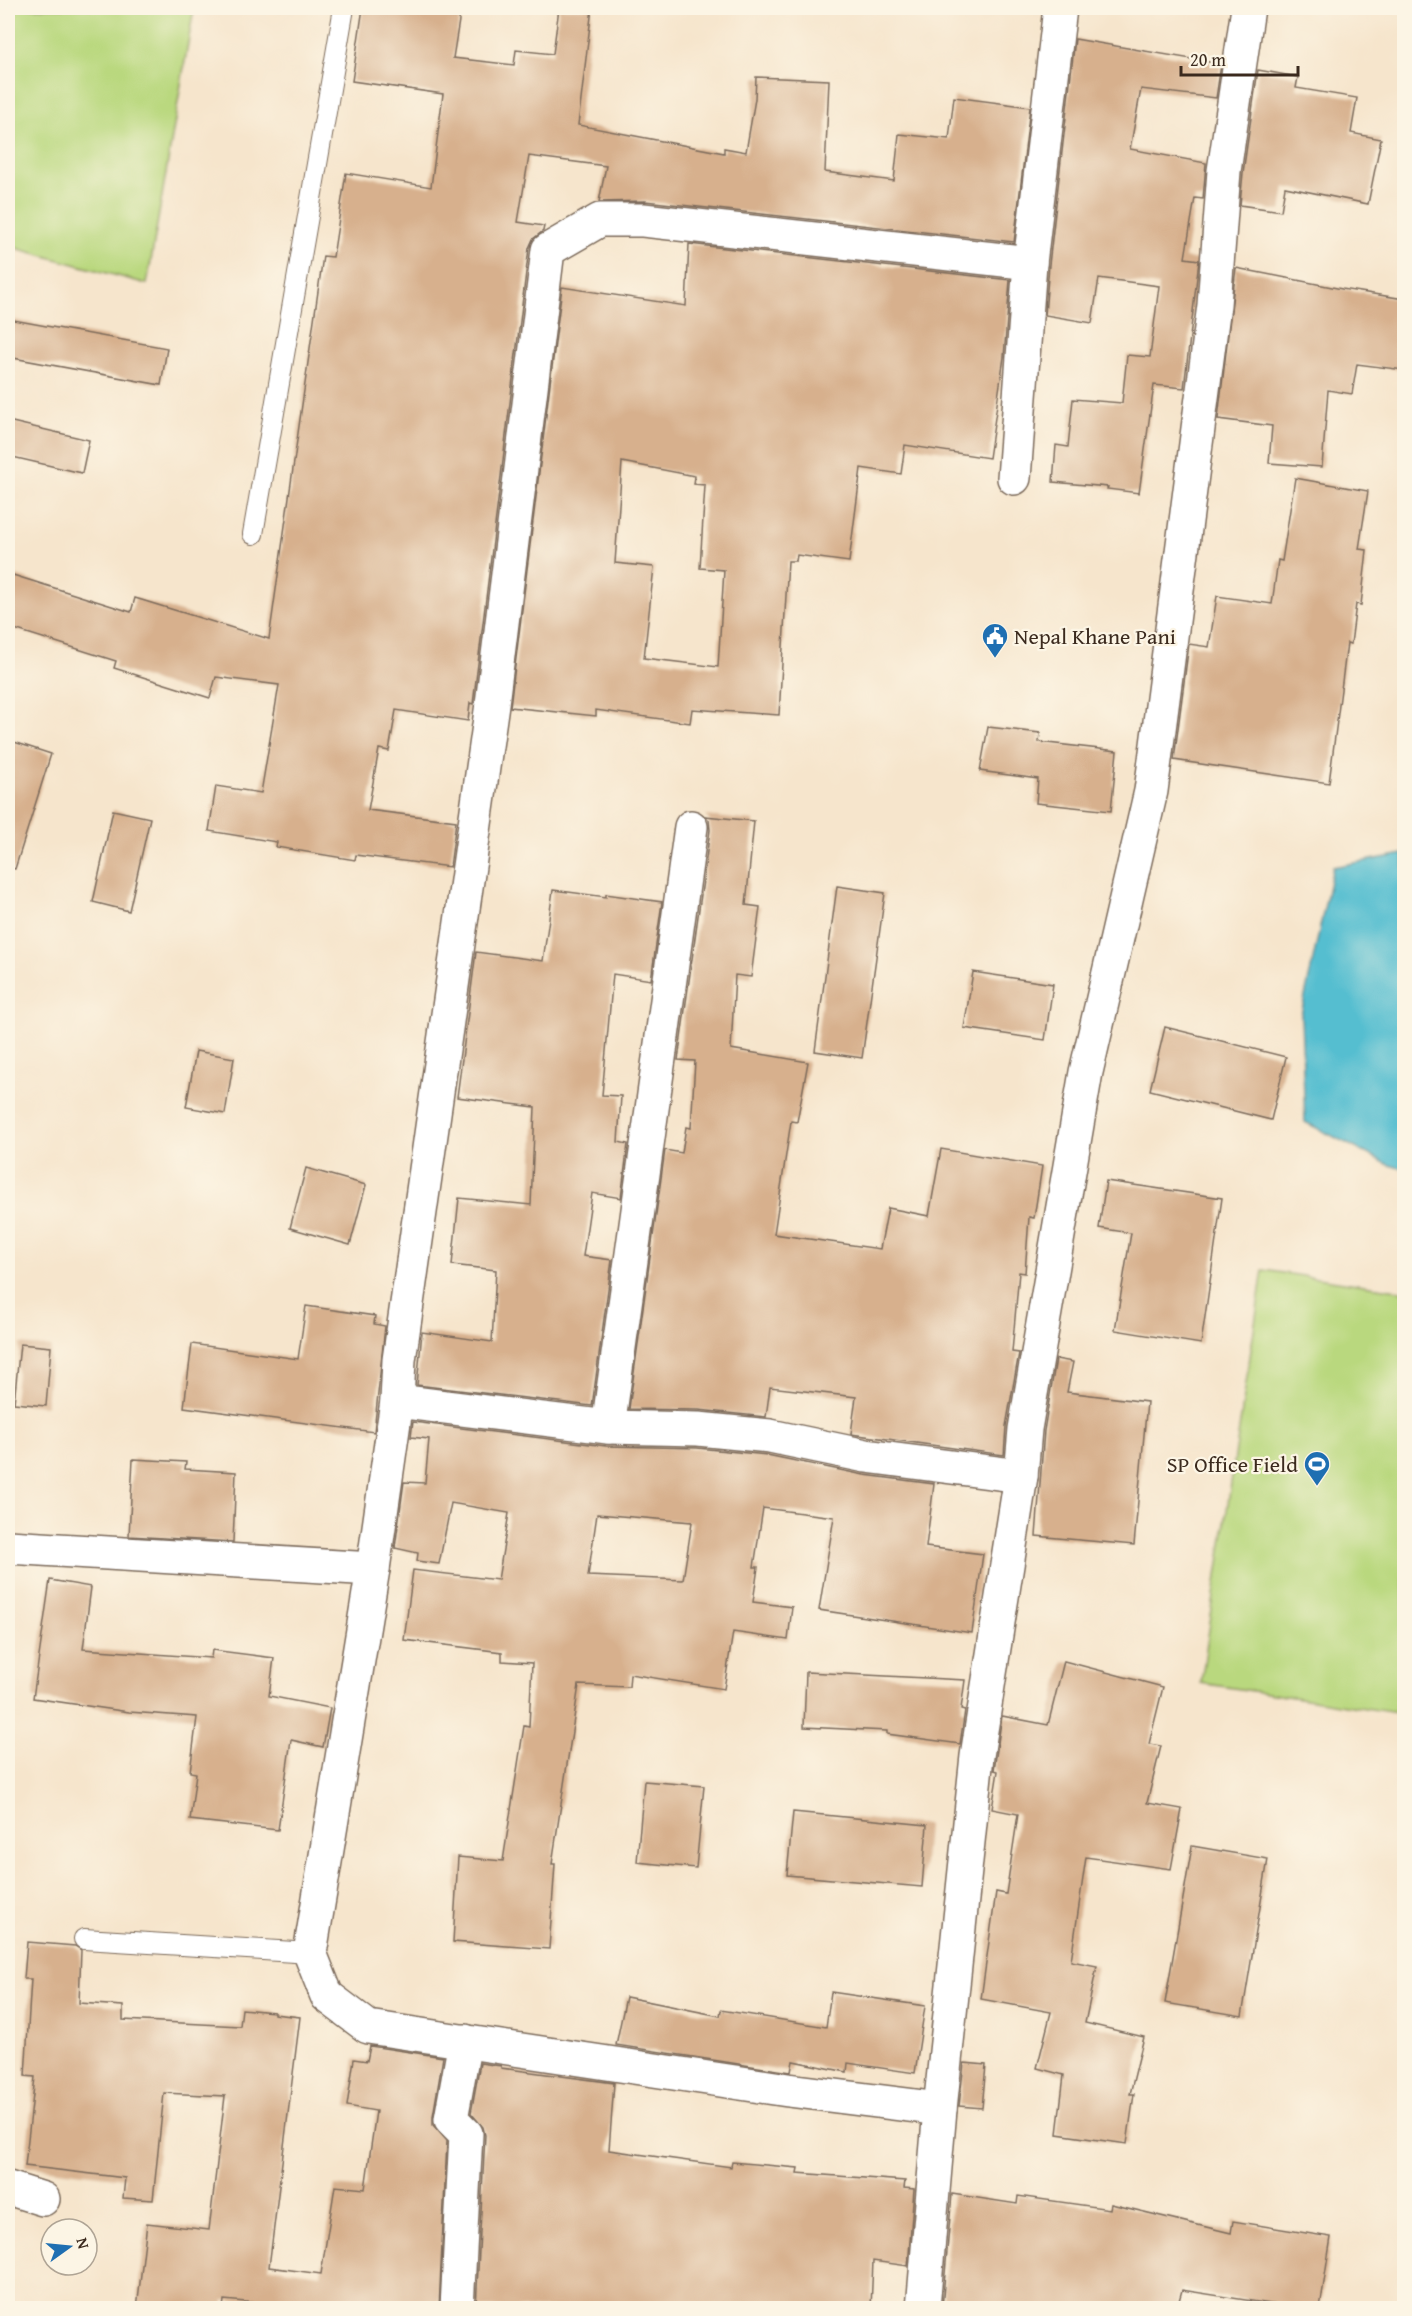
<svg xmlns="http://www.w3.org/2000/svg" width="1412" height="2316" font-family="'Gentium Book Plus',serif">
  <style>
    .green { fill: #b9d87e; stroke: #7a814e; stroke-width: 1.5 }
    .water { fill: #54bed0; stroke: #487477; stroke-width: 1.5 }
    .building { fill: #d7b08d; fill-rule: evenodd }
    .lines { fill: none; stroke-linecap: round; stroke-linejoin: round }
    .service-casing { stroke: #7c6b5b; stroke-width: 22 }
    .minor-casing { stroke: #7c6b5b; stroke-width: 36 }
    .service { stroke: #fff; stroke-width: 20 }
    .minor { stroke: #fff; stroke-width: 33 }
    .labels { text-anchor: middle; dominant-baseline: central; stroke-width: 4.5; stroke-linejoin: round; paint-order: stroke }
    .poi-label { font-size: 22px; fill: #3b2a1e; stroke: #fcf5e5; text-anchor: start }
  </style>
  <rect width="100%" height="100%" fill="#fcf5e5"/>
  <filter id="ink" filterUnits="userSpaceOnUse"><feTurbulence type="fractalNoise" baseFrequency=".0167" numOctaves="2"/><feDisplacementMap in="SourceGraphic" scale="12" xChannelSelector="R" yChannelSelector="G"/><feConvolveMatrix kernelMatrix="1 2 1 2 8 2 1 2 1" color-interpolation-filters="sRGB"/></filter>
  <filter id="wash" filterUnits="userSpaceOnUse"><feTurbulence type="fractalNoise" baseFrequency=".008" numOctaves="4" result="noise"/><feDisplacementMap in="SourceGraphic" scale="24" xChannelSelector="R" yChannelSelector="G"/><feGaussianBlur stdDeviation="1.35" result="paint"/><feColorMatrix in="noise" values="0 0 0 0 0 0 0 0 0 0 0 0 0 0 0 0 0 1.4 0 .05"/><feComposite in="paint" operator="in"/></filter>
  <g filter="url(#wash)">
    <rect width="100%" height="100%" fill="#f6e5cc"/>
    <g class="green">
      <polygon points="8,8 194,8 147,284 8,246"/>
      <polygon points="1263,1270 1404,1291 1404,1714 1201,1683"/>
    </g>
    <polygon class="water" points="1404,854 1404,1169 1389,1165 1305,1122 1301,1015 1333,867"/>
    <g id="blocks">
      <g class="building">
        <polygon points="363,8 461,8 453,58 514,65 516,50 553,54 559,8 592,8 578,125 724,153 724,148 746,152 755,99 756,77 829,80 825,172 894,181 899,134 949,139 954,97 1030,107 1014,242 645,201 599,202 606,166 529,156 518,222 544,226 543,231 533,239 529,248 473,704 470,703 468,721 396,710 389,751 379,749 368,810 456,821 450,867 356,855 355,860 276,847 277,842 209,831 216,786 261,793 279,685 216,677 210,698 114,668 116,661 8,627 8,593 13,575 131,612 135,598 269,639 323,256 333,257 346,173 431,187 443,94 352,81"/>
        <polygon points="1075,39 1221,64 1216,98 1141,89 1130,149 1206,163 1203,199 1195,198 1185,258 1199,260 1184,388 1154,385 1139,493 1107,489 1108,487 1053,482 1056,445 1068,447 1073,399 1122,403 1127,355 1150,357 1159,286 1099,278 1092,323 1045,315 1049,265"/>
        <polygon points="1258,70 1298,77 1296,88 1357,98 1351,133 1381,139 1368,204 1285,187 1281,211 1240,205 1243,173"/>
        <path d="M689,244L1010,280L1004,357L989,458L905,445L901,474L861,468L849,562L797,555L796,561H788L779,715L692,709L690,723L596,710V716L510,707L562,287L686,306ZM622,462L695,476L694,484L705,485L700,568L724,570L718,667L644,658L654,567L615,563Z"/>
        <polygon points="1236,268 1342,289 1404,299 1404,370 1357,364 1352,394 1328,390 1322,467 1269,463 1272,426 1218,419"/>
        <polygon points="8,319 167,348 161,385 8,357"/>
        <polygon points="8,421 89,440 82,473 8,456"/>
        <polygon points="1295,478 1368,491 1359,549 1367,550 1361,605 1356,604 1351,644 1347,643 1329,783 1174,760 1189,644 1209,647 1217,596 1272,604 1278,560 1282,561"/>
        <polygon points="988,727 1040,733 1039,742 1117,751 1111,811 1036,803 1038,779 980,771"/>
        <polygon points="8,740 51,754 15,869 8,868"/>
        <polygon points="113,810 150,818 129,911 93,902"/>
        <polygon points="705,816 754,821 746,905 760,907 751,977 735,975 731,1049 808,1062 797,1122 791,1121 774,1234 880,1249 888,1208 929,1216 941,1149 1042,1166 1034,1218 1029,1217 1025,1273 1019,1272 1012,1352 1019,1353 1006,1426 1004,1455 851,1434 856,1397 770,1387 766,1417 699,1410 629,1409 665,1150 682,1153 686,1127 691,1128 695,1061 678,1060 710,830 709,820"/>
        <polygon points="837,886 885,893 862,1058 815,1051"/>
        <polygon points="553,890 606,897 606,894 662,902 651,980 613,974 602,1095 621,1096 618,1142 628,1144 621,1198 592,1193 583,1256 612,1260 592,1406 417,1385 422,1332 492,1342 496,1270 452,1265 459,1198 531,1205 535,1107 457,1097 476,952 543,961"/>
        <polygon points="973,972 1053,984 1045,1040 964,1028"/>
        <polygon points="1165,1027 1286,1057 1271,1120 1150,1090"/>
        <polygon points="196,1051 234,1058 225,1114 186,1107"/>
        <polygon points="306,1168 366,1185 350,1245 290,1228"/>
        <polygon points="1106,1181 1222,1198 1201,1344 1115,1330 1131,1233 1099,1228"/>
        <polygon points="306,1306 375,1316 374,1324 385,1326 374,1432 184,1407 192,1344 298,1359"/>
        <polygon points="20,1344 51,1347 46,1406 14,1403"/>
        <polygon points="1056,1359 1073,1362 1067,1392 1147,1402 1134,1545 1036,1536 1044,1431"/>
        <path d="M413,1422L606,1446L697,1448L767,1455L864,1475L934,1484L926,1547L983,1554L972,1633L819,1610L834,1517L763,1508L754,1567H758L753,1602L792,1607L788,1640L733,1632L724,1689L630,1674L629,1687L579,1685L552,1864H555L549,1949L453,1942L458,1857L503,1861L524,1726L529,1727L532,1663L502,1661V1652L404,1640L413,1570L498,1580L509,1513L451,1503L439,1564L417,1561L418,1553L395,1548L404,1482L425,1483L429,1439L411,1437ZM597,1514L692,1522L683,1580L588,1576Z"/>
        <polygon points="133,1459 186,1462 185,1469 236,1472 233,1542 129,1536"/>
        <polygon points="50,1580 91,1587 83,1649 211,1658 212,1650 274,1658 269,1696 330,1708 323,1747 291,1740 278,1830 190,1820 196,1773 190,1772 197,1717 129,1712 33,1698"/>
        <polygon points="1064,1661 1163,1687 1149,1744 1161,1746 1147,1803 1182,1809 1171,1869 1086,1857 1071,1961 1097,1966 1085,2023 1144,2037 1130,2094 1134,2094 1127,2144 1057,2134 1064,2075 1037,2068 1051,2012 981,1999 996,1892 1006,1894 1018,1814 992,1809 998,1771 994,1770 1002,1716 1048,1725"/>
        <polygon points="806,1672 965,1680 961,1709 965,1710 960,1744 887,1734 887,1731 804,1727"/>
        <polygon points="644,1781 704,1786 696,1868 637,1862"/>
        <polygon points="793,1812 927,1825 922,1887 787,1875"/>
        <polygon points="1192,1846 1268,1859 1242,2016 1165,2003"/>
        <polygon points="27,1942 75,1946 81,1950 79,2003 123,2006 123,2020 240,2026 242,2009 274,2012 274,2014 300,2017 269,2267 321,2274 335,2186 365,2189 376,2111 347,2106 354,2059 367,2061 370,2046 443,2057 433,2116 433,2125 447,2141 439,2308 316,2308 224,2300 223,2308 137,2308 147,2223 209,2230 225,2096 164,2093 153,2200 123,2198 125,2178 25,2166 35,2077 25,2076 31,1979 24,1979"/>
        <polygon points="831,1992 925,2006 915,2073 848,2063 847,2072 793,2061 791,2072 616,2045 626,1997 720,2016 721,2010 826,2027"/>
        <polygon points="480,2063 501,2066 501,2068 614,2083 609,2150 731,2167 732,2162 798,2168 797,2173 905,2181 904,2188 914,2189 908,2266 873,2261 871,2308 476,2308 485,2135 483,2127 471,2113"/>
        <polygon points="964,2063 986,2065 982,2108 959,2106"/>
        <polygon points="952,2194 1017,2204 1018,2196 1110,2209 1111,2204 1231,2233 1233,2221 1331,2237 1320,2308 1297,2308 1182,2290 1177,2308 942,2308"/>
      </g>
    </g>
  </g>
  <g filter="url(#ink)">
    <use href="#blocks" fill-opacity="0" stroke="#7c6b5b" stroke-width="1.5"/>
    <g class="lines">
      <g class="service-casing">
        <g id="service">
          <polyline points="253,534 344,8"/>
          <polyline points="84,1939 310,1953"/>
        </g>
      </g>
      <g class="minor-casing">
        <g id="minor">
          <polyline points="1014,478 1030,263 1060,8"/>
          <polyline points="397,1401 608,1427 698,1429 770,1436 866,1456 1021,1476"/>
          <polyline points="608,1427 691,827"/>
          <polyline points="8,1547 373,1569"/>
          <polyline points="940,2109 788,2090 368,2027 327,1996 310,1953 373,1569 397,1401 399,1360 492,704 548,250 600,220 643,220 1030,263"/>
          <polyline points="8,2188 43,2199"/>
          <polyline points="457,2308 466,2134 451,2119 465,2041"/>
          <polyline points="923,2308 940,2109 977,1756 1021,1476 1025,1429 1086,1072 1151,791 1214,305 1224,171 1248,8"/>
        </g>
      </g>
      <use href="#service" class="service"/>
      <use href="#minor" class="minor"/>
    </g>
  </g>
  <defs>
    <g id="civic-pin" transform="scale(1.35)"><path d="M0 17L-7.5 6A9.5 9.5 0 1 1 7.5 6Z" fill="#1f6fb2" stroke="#fcf5e5"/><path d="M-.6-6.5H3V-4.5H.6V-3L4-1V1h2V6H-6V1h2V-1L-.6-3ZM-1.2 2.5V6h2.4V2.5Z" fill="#fff"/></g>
    <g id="stadium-pin" transform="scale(1.35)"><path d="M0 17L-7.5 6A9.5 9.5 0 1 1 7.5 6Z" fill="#1f6fb2" stroke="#fcf5e5"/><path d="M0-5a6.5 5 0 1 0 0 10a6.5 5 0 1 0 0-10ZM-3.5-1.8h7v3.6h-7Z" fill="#fff"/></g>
  </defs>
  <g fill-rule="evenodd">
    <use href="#civic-pin" x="995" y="636"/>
    <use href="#stadium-pin" x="1317" y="1464"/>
  </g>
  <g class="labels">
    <g class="poi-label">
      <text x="1014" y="636">Nepal Khane Pani</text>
      <text x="1298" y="1464" text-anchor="end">SP Office Field</text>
    </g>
  </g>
  <rect width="1412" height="2316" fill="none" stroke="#fcf5e5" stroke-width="30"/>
  <g transform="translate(69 2247) rotate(75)"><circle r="28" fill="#fcf5e5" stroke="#afa495" stroke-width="1.5"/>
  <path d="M0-4.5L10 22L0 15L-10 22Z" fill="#1f6fb2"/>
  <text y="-9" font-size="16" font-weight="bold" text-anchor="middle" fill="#3b2a1e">N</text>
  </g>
  <path d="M1181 66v9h117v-9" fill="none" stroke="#3b2a1e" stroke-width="3"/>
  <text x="1190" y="66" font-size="18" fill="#3b2a1e" stroke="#fcf5e5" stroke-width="4.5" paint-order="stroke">20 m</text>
</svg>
